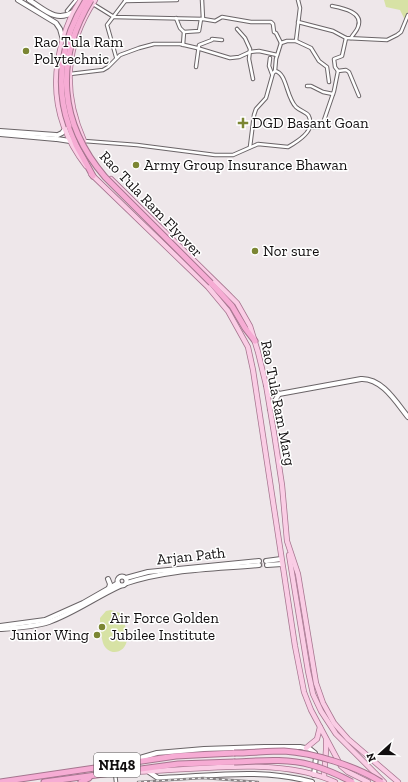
<svg xmlns="http://www.w3.org/2000/svg" width="408" height="782" font-family="'Zilla Slab',serif">
  <style>
    .green { fill: #d7e2a5 }
    .lines { fill: none; stroke-linecap: round; stroke-linejoin: round }
    .secondary-tunnel { stroke: #cdc6c9; stroke-width: 4; stroke-dasharray: 4 2; stroke-linecap: butt }
    .street-casing { stroke: #6a6467; stroke-width: 4.5 }
    .secondary-casing { stroke: #6a6467; stroke-width: 6 }
    .primary-casing { stroke: #a6758f; stroke-width: 6 }
    .highway-casing { stroke: #a6758f; stroke-width: 7 }
    .street { stroke: #fff; stroke-width: 2.5 }
    .secondary { stroke: #fff; stroke-width: 4 }
    .primary { stroke: #facde5; stroke-width: 4.5 }
    .highway { stroke: #f6acd4; stroke-width: 5 }
    .rail-casing { stroke: #888385; stroke-width: 2.5 }
    .rail { stroke: #fff; stroke-width: 1; stroke-dasharray: 3; stroke-linecap: butt }
    .highway-bridge-casing { stroke: #a6758f; stroke-width: 7; stroke-linecap: butt }
    .highway-bridge { stroke: #f6acd4; stroke-width: 5 }
    .poi-dot { fill: #7b8633; stroke: #fff; stroke-width: 1.5 }
    .labels { text-anchor: middle; dominant-baseline: central; stroke-width: 3; stroke-linejoin: round; paint-order: stroke }
    .shield { fill: #fff; stroke: #585657; stroke-width: 1 }
    .shield-label { font-size: 14px; font-weight: bold; fill: #110e0f }
    .poi-label { font-size: 15px; fill: #110e0f; stroke: #fff; text-anchor: start }
    .street-label { font-size: 15px; fill: #110e0f; stroke: #fff }
  </style>
  <rect width="100%" height="100%" fill="#eee7ea"/>
  <g class="green">
    <polygon points="384,0 408,0 408,12 405,20 400,10 386,7"/>
    <path d="M111,610L123,614C124,622 127,632 127,639C126,654 108,657 103,643C101,636 100,625 100,618L106,611Z"/>
  </g>
  <g class="lines">
    <polyline class="secondary-tunnel" points="259,565 267,565"/>
    <g class="street-casing">
      <g id="street">
        <polyline points="125,1 177,0"/>
        <polyline points="93,4 114,17 203,19 202,0"/>
        <path d="M332,6C342,8 364,12 358,27C357,31 353,34 351,38"/>
        <polyline points="67,11 76,0"/>
        <polyline points="176,18 180,28 184,32 183,45"/>
        <polyline points="203,19 215,21 222,17 251,22 271,22 273,24 274,32 276,33 281,43"/>
        <polyline points="298,22 333,31 346,38 387,40 397,35 401,32 408,15"/>
        <polyline points="237,29 245,38 250,49 249,59 253,79"/>
        <polyline points="184,32 199,31 201,19"/>
        <polyline points="296,41 300,8 298,0"/>
        <polyline points="116,57 107,25 126,0"/>
        <polyline points="270,58 269,66 272,74"/>
        <polyline points="196,67 199,45 212,40 212,39 222,40"/>
        <polyline points="338,71 335,67 334,59 342,56 346,38"/>
        <polyline points="70,74 103,70 108,67 120,55 139,48 154,44 180,44 197,48 230,58 239,57 250,52 259,51 277,55"/>
        <polyline points="307,86 311,86 323,92 333,94"/>
        <polyline points="310,127 320,127 322,126 334,91 338,71 346,70 349,72 359,96"/>
        <path d="M84,141L137,145L215,155H233L258,144L288,147C295,143 310,134 310,125C311,111 304,114 296,107C286,97 287,73 275,71"/>
        <polyline points="250,147 254,115 256,109 266,98 273,73 275,71 276,59 281,43 287,41 296,41 311,48 319,61 327,67 329,82"/>
        <polyline points="115,773 116,782"/>
      </g>
    </g>
    <g class="secondary-casing">
      <g id="secondary">
        <polyline points="18,0 56,23 60,29 63,40"/>
        <path d="M29,0C44,9 56,23 73,12"/>
        <polyline points="0,131 56,135"/>
        <polyline points="0,134 56,139"/>
        <polyline points="58,135 62,133 65,129"/>
        <polyline points="57,139 70,141"/>
        <path d="M266,385L279,394L361,379C382,378 396,402 408,417"/>
        <polyline points="270,409 279,394"/>
        <polyline points="266,561 281,559"/>
        <polyline points="267,565 282,564"/>
        <circle cx="122" cy="581" r="4.5"/>
        <polyline points="126,578 148,572 259,561"/>
        <polyline points="108,579 110,584 109,588"/>
        <path d="M127,583C169,569 215,569 259,565"/>
        <polyline points="0,626 45,620 83,603 118,583"/>
        <path d="M0,629C16,628 34,627 49,622C74,613 96,597 120,586"/>
        <polyline points="133,760 157,753 204,749 265,747 300,747 310,749 315,753 316,757 314,775"/>
        <path d="M149,772L158,778H162C214,776 261,768 312,782"/>
      </g>
    </g>
    <g class="primary-casing">
      <g id="primary">
        <path d="M81,0C72,12 67,25 63,39C49,85 56,127 86,166"/>
        <path d="M84,141C62,91 65,46 95,0"/>
        <polyline points="91,174 208,287 228,311 248,347 253,370 295,646 304,692 311,710 341,766 348,772 368,782"/>
        <polyline points="111,179 226,292 237,303 250,326 258,352 266,385 274,433 282,485 287,541 298,574 316,683 323,703 334,723 348,739 398,782"/>
        <polyline points="289,555 308,671 313,694 321,711 336,734 384,782"/>
        <polyline points="306,748 317,739 320,727"/>
        <path d="M130,772C193,771 276,755 335,782"/>
        <polyline points="324,777 326,750 326,739"/>
      </g>
    </g>
    <g class="highway-casing">
      <g id="highway">
        <polyline points="69,126 76,145 93,176"/>
        <polyline points="211,283 232,306 245,328 255,341"/>
        <polyline points="0,782 176,756 234,753"/>
        <polyline points="44,782 178,764 234,762"/>
        <polyline points="81,782 89,778"/>
      </g>
    </g>
    <use href="#street" class="street"/>
    <use href="#secondary" class="secondary"/>
    <use href="#primary" class="primary"/>
    <use href="#highway" class="highway"/>
    <g class="rail-casing">
      <polyline id="rail" points="138,782 203,778 258,782"/>
    </g>
    <use href="#rail" class="rail"/>
    <g class="highway-bridge-casing">
      <g id="highway-bridge">
        <path d="M91,0C54,61 59,123 105,177L211,283"/>
        <path d="M69,126C54,84 62,37 86,0"/>
        <path d="M234,753C250,753 267,751 284,751C314,753 356,766 381,782"/>
        <path d="M234,762C259,761 286,758 311,765C325,769 339,775 352,782"/>
      </g>
    </g>
    <use href="#highway-bridge" class="highway-bridge"/>
  </g>
  <g class="poi-dot">
    <circle cx="26" cy="51" r="4"/>
    <path d="M241 117h4v4h4v4h-4v4h-4v-4h-4v-4h4z"/>
    <circle cx="136" cy="165" r="4"/>
    <circle cx="255" cy="251" r="4"/>
    <circle cx="102" cy="627" r="4"/>
    <circle cx="97" cy="635" r="4"/>
  </g>
  <g class="labels">
    <rect class="shield" x="94" y="753" width="46" height="24" rx="3"/>
    <g class="shield-label">
      <text x="117" y="765">NH48</text>
    </g>
    <g class="poi-label">
      <text x="34" y="42">Rao Tula Ram<tspan x="34" dy="17">Polytechnic</tspan></text>
      <text x="252" y="123">DGD Basant Goan</text>
      <text x="144" y="165">Army Group Insurance Bhawan</text>
      <text x="263" y="251">Nor sure</text>
      <text x="110" y="618">Air Force Golden<tspan x="110" dy="17">Jubilee Institute</tspan></text>
      <text x="89" y="635" text-anchor="end">Junior Wing</text>
    </g>
    <g class="street-label">
      <text transform="translate(151 204) rotate(46)">Rao Tula Ram Flyover</text>
      <text transform="translate(278 403) rotate(79)">Rao Tula Ram Marg</text>
      <text transform="translate(191 556) rotate(-6)">Arjan Path</text>
    </g>
  </g>
  <g transform="translate(380 754) rotate(249)" stroke="#ffffff" stroke-width="3" paint-order="stroke">
  <path d="M0-3L7 15L0 10L-7 15Z" fill="#110e0f"/>
  <text y="-6" font-size="11" font-weight="bold" text-anchor="middle" fill="#110e0f">N</text>
  </g>
</svg>
